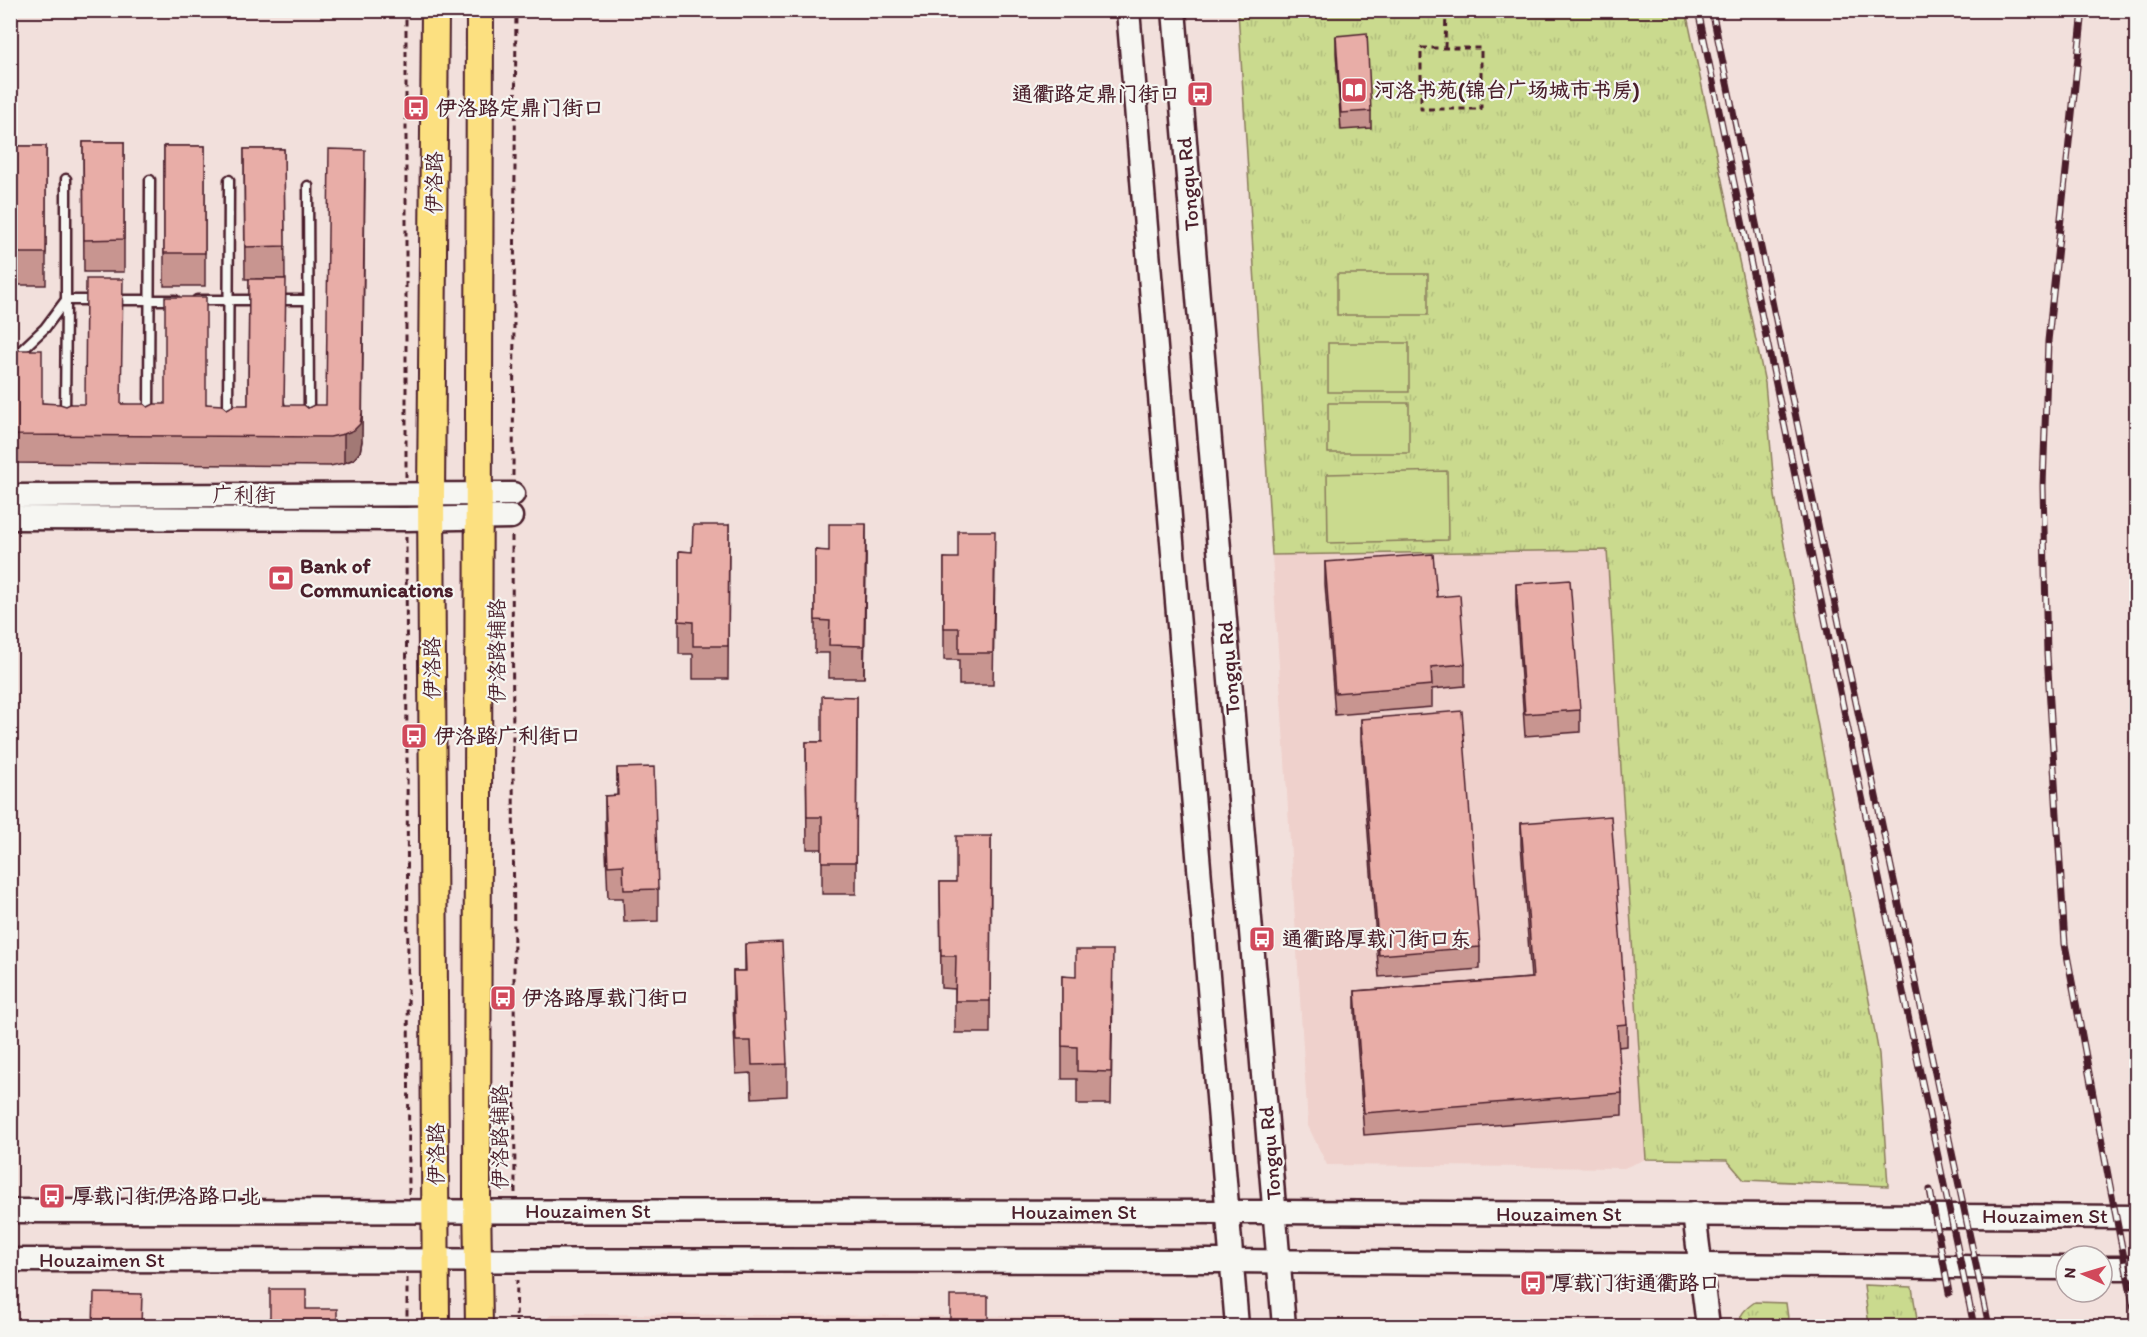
<svg xmlns="http://www.w3.org/2000/svg" width="2147" height="1337" font-family="Itim,'LXGW WenKai TC',sans-serif">
  <style>
    .built { fill: #efd1cc }
    .grass { fill: url(#grass-tufts); stroke: #8a7c5c; stroke-width: 1.5 }
    .garden { fill: #cada8e; stroke: #8a7c5c; stroke-width: 1.5 }
    .lines { fill: none; stroke-linecap: round; stroke-linejoin: round }
    .lane-casing { stroke: #4a1f2b; stroke-width: 13 }
    .secondary-casing { stroke: #4a1f2b; stroke-width: 27 }
    .primary-casing { stroke: #4a1f2b; stroke-width: 30 }
    .path { stroke: #4a1f2b; stroke-width: 3; stroke-dasharray: 6 4.5; stroke-linecap: butt }
    .lane { stroke: #f6f6f2; stroke-width: 8 }
    .secondary { stroke: #f6f6f2; stroke-width: 22 }
    .primary { stroke: #fce080; stroke-width: 26 }
    .rail-casing { stroke: #4a1f2b; stroke-width: 7 }
    .rail { stroke: #f6f6f2; stroke-width: 4.5; stroke-dasharray: 14; stroke-linecap: butt }
    .wall { fill: #c89590; stroke: #4a1f2b; stroke-width: 1.5 }
    .shaded-wall { fill: #a27975; stroke: #4a1f2b; stroke-width: 1.5 }
    .building { fill: #e8ada7; stroke: #4a1f2b; stroke-width: 1.5 }
    .labels { text-anchor: middle; stroke-width: 4.5; stroke-linejoin: round; paint-order: stroke }
    .poi-label { font-size: 21px; font-weight: bold; fill: #4a1f2b; stroke: #f6f6f2; text-anchor: start }
    .street-label { font-size: 21px; fill: #4a1f2b; stroke: #f6f6f2 }
  </style>
  <defs>
    <pattern id="grass-tufts" width="24" height="20" patternUnits="userSpaceOnUse" patternTransform="scale(1.5)"><rect width="24" height="20" fill="#cada8e"/><path d="M3 7l-1-3M5 7V3M7 7l1-3M15 17l-1-3M17 17v-4M19 17l1-3" fill="none" stroke="#afbb7b"/></pattern>
  </defs>
  <rect width="100%" height="100%" fill="#f2e0dc"/>
  <filter id="ink" filterUnits="userSpaceOnUse"><feTurbulence type="fractalNoise" baseFrequency=".0167" numOctaves="2"/><feDisplacementMap in="SourceGraphic" scale="12" xChannelSelector="R" yChannelSelector="G"/><feConvolveMatrix kernelMatrix="1 2 1 2 8 2 1 2 1" color-interpolation-filters="sRGB"/></filter>
  <g filter="url(#ink)">
    <g class="built">
      <polygon points="1607,550 1646,1159 1624,1168 1327,1165 1308,1126 1272,555"/>
      <polygon points="552,1314 1149,1317 1166,1326 538,1326"/>
      <polygon points="1333,1322 1667,1323 1667,1326 1333,1326"/>
    </g>
    <g class="grass">
      <polygon points="1238,11 1686,11 1765,383 1775,496 1879,1054 1888,1186 1744,1180 1727,1160 1646,1159 1607,550 1272,555"/>
      <polygon points="1864,1285 1912,1287 1918,1326 1869,1326"/>
      <path d="M1755,1302l31,1 3,23h-49c-2,-11 6,-18 15,-24z"/>
    </g>
    <g class="garden">
      <rect x="1337" y="274" width="91" height="41"/>
      <rect x="1328" y="343" width="81" height="49"/>
      <rect x="1328" y="403" width="81" height="50"/>
      <polygon points="1447,471 1448,540 1328,543 1327,474"/>
    </g>
    <g class="lines">
      <defs>
        <g id="lane">
          <polyline points="308,186 309,418"/>
          <polyline points="113,300 175,300"/>
          <polyline points="197,300 259,300"/>
          <polyline points="275,300 308,300"/>
          <polyline points="10,361 45,328 66,300 66,179"/>
          <polyline points="65,416 66,300 97,300"/>
          <polyline points="149,416 150,180"/>
          <polyline points="228,418 229,180"/>
        </g>
        <g id="secondary">
          <polyline points="1128,10 1237,1326"/>
          <polyline points="1174,10 1284,1326"/>
          <polyline points="10,496 513,494"/>
          <polyline points="10,518 406,519 511,517"/>
          <polyline points="10,1211 1275,1212 2136,1217"/>
          <polyline points="1694,1214 1708,1326"/>
          <polyline points="10,1260 1232,1261 2066,1268"/>
          <polyline points="2102,1268 2136,1268"/>
        </g>
        <g id="primary">
          <polyline points="435,10 431,495 436,1326"/>
          <polyline points="479,1326 477,1198 480,10"/>
        </g>
      </defs>
      <use href="#lane" class="lane-casing"/>
      <use href="#secondary" class="secondary-casing"/>
      <use href="#primary" class="primary-casing"/>
      <g class="path">
        <rect x="1421" y="48" width="60" height="61"/>
        <polyline points="1445,48 1446,10"/>
        <polyline points="513,476 516,10"/>
        <polyline points="406,477 406,10"/>
        <polyline points="512,536 515,1193"/>
        <polyline points="406,537 409,1194"/>
        <polyline points="407,1278 407,1326"/>
        <polyline points="516,1326 517,1280"/>
      </g>
      <use href="#lane" class="lane"/>
      <use href="#secondary" class="secondary"/>
      <use href="#primary" class="primary"/>
      <defs>
        <g id="rail">
          <polyline points="1698,10 1886,912 1974,1326"/>
          <polyline points="1712,10 1820,534 1989,1326"/>
          <polyline points="2083,10 2048,341 2043,486 2047,654 2065,944 2110,1186 2136,1319"/>
          <polyline points="1930,1190 1949,1293"/>
        </g>
      </defs>
      <use href="#rail" class="rail-casing"/>
      <use href="#rail" class="rail"/>
    </g>
    <g class="wall">
      <polygon points="1336,36 1371,111 1371,128 1341,130 1336,53"/>
      <polygon points="83,142 124,142 124,272 84,272"/>
      <rect x="10" y="146" width="36" height="139"/>
      <rect x="164" y="146" width="41" height="140"/>
      <polygon points="244,149 284,149 285,279 256,279 285,405 362,441 360,452 354,459 344,463 330,466 10,463 10,403 42,403 66,406 122,404 148,407 206,404 227,409 248,405 249,279 245,279"/>
      <polygon points="729,525 728,679 693,679 693,654 679,654 679,551 692,552"/>
      <polygon points="815,550 866,556 864,678 829,678 829,653 815,653"/>
      <polygon points="944,558 995,564 993,685 959,685 959,660 944,660"/>
      <polygon points="1325,562 1437,597 1465,664 1465,686 1432,689 1432,707 1335,715 1325,584"/>
      <polygon points="1516,584 1580,710 1580,732 1525,736 1516,606"/>
      <polygon points="857,697 856,894 822,894 822,849 807,849 806,742 822,742"/>
      <polygon points="1361,719 1480,947 1480,969 1379,977 1361,741"/>
      <polygon points="617,768 658,889 658,921 624,922 623,898 608,898 605,828 605,796 617,796"/>
      <polygon points="1521,823 1627,1024 1627,1046 1618,1047 1622,1093 1622,1115 1364,1135 1355,1014 1355,991 1531,978 1521,845"/>
      <polygon points="991,836 990,1033 955,1033 955,989 941,988 940,882 956,882"/>
      <polygon points="745,944 787,1064 787,1096 752,1098 751,1073 736,1074 733,1004 733,971 745,971"/>
      <polygon points="1062,976 1113,983 1111,1104 1077,1104 1077,1079 1062,1079"/>
    </g>
    <g class="shaded-wall">
      <polygon points="365,178 362,441 360,452 354,459 344,463 344,434"/>
      <polygon points="866,524 866,556 864,678 864,646"/>
    </g>
    <g class="building">
      <polygon points="1367,33 1371,111 1341,113 1336,36"/>
      <polygon points="83,142 124,142 124,239 84,240"/>
      <rect x="10" y="146" width="36" height="107"/>
      <rect x="164" y="146" width="41" height="107"/>
      <polygon points="244,149 284,149 285,246 245,247"/>
      <polygon points="329,149 365,150 362,413 360,424 354,430 344,434 330,437 10,435 10,403 12,403 12,350 42,350 42,403 60,404 66,406 70,404 85,404 86,279 123,279 121,404 144,404 148,407 154,404 165,404 165,297 206,297 206,404 222,405 227,409 234,405 248,405 249,279 286,279 284,405 304,405 308,408 314,405 326,405"/>
      <polygon points="829,524 866,524 864,646 829,645 830,621 815,620 815,550 829,551"/>
      <polygon points="693,525 729,525 728,646 693,646 693,622 679,621 679,551 692,552"/>
      <polygon points="958,531 995,531 993,653 959,653 959,628 944,628 944,558 958,558"/>
      <polygon points="1433,554 1437,597 1460,595 1465,664 1431,667 1432,685 1335,693 1325,562"/>
      <polygon points="1570,580 1580,710 1525,714 1516,584"/>
      <polygon points="822,696 857,697 856,862 822,862 822,817 807,817 806,742 822,742"/>
      <polygon points="1462,711 1480,947 1379,955 1361,719"/>
      <polygon points="654,767 658,889 624,890 623,865 608,866 605,796 618,795 617,768"/>
      <polygon points="1611,816 1627,1024 1617,1025 1622,1093 1364,1113 1355,991 1533,978 1521,823"/>
      <polygon points="956,836 991,836 990,1001 955,1001 956,956 941,956 940,882 956,882"/>
      <polygon points="782,942 787,1064 752,1065 751,1041 736,1041 733,971 746,971 745,944"/>
      <polygon points="1076,950 1113,950 1111,1072 1077,1071 1077,1047 1062,1046 1062,976 1076,977"/>
      <polygon points="270,1289 306,1289 306,1309 337,1309 337,1326 270,1326"/>
      <polygon points="94,1293 142,1294 141,1326 93,1326"/>
      <rect x="950" y="1296" width="38" height="30"/>
    </g>
  </g>
  <defs>
    <symbol id="library-square" viewBox="-11 -11 22 22"><rect x="-9" y="-9" width="18" height="18" rx="4" fill="#d1495b" stroke="#f6f6f2"/><path d="M-6-4Q-3-5.5-.7-3.5V5Q-3 3-6 4ZM6-4Q3-5.5 .7-3.5V5Q3 3 6 4Z" fill="#fff"/></symbol>
    <symbol id="bus-square" viewBox="-11 -11 22 22"><rect x="-9" y="-9" width="18" height="18" rx="4" fill="#d1495b" stroke="#f6f6f2"/><path d="M-5-6H5V4H4V6H2V4H-2V6H-4V4H-5ZM-3.5-4V0h7V-4ZM-3.5 1.2v1.5H-2V1.2ZM2 1.2v1.5H3.5V1.2Z" fill="#fff"/></symbol>
    <symbol id="bank-square" viewBox="-11 -11 22 22"><rect x="-9" y="-9" width="18" height="18" rx="4" fill="#d1495b" stroke="#f6f6f2"/><path d="M-6-4H6V4H-6ZM0-2.3a2.3 2.3 0 1 0 0 4.6a2.3 2.3 0 1 0 0-4.6Z" fill="#fff"/></symbol>
  </defs>
  <g fill-rule="evenodd">
    <use href="#library-square" x="1339" y="75" width="30" height="30"/>
    <use href="#bus-square" x="1185" y="79" width="30" height="30"/>
    <use href="#bus-square" x="401" y="93" width="30" height="30"/>
    <use href="#bank-square" x="266" y="563" width="30" height="30"/>
    <use href="#bus-square" x="399" y="721" width="30" height="30"/>
    <use href="#bus-square" x="1247" y="924" width="30" height="30"/>
    <use href="#bus-square" x="488" y="983" width="30" height="30"/>
    <use href="#bus-square" x="37" y="1181" width="30" height="30"/>
    <use href="#bus-square" x="1518" y="1268" width="30" height="30"/>
  </g>
  <g class="labels">
    <g class="poi-label">
      <text x="1374" y="97">河洛书苑(锦台广场城市书房)</text>
      <text x="1180" y="101" text-anchor="end">通衢路定鼎门街口</text>
      <text x="436" y="115">伊洛路定鼎门街口</text>
      <text x="300" y="573">Bank of<tspan x="300" dy="24">Communications</tspan></text>
      <text x="434" y="743">伊洛路广利街口</text>
      <text x="1282" y="946">通衢路厚载门街口东</text>
      <text x="522" y="1005">伊洛路厚载门街口</text>
      <text x="72" y="1203">厚载门街伊洛路口北</text>
      <text x="1552" y="1290">厚载门街通衢路口</text>
    </g>
    <g class="street-label">
      <text transform="translate(434 183) rotate(-89)" y="7">伊洛路</text>
      <text transform="translate(1188 184) rotate(-95)" y="7">Tongqu Rd</text>
      <text x="244" y="502">广利街</text>
      <text transform="translate(497 651) rotate(-90)" y="7">伊洛路辅路</text>
      <text transform="translate(432 668) rotate(-90)" y="7">伊洛路</text>
      <text transform="translate(1229 668) rotate(-95)" y="7">Tongqu Rd</text>
      <text transform="translate(500 1137) rotate(-90)" y="7">伊洛路辅路</text>
      <text transform="translate(1270 1153) rotate(-95)" y="7">Tongqu Rd</text>
      <text transform="translate(436 1154) rotate(-90)" y="7">伊洛路</text>
      <text x="588" y="1218">Houzaimen St</text>
      <text x="1074" y="1219">Houzaimen St</text>
      <text x="1559" y="1221">Houzaimen St</text>
      <text x="2045" y="1223">Houzaimen St</text>
      <text x="102" y="1267">Houzaimen St</text>
    </g>
  </g>
  <rect width="2147" height="1337" fill="none" stroke="#f6f6f2" stroke-width="36"/>
  <rect x="18" y="18" width="2111" height="1301" fill="none" stroke="#4a1f2b" stroke-width="2" filter="url(#ink)"/>
  <g transform="translate(2084 1274) rotate(274)"><circle r="28" fill="#f6f6f2" stroke="#b1a0a2" stroke-width="1.5"/>
  <path d="M0-4.5L10 22L0 15L-10 22Z" fill="#d1495b"/>
  <text y="-9" font-size="16" font-weight="bold" text-anchor="middle" fill="#4a1f2b">N</text>
  </g>
</svg>
